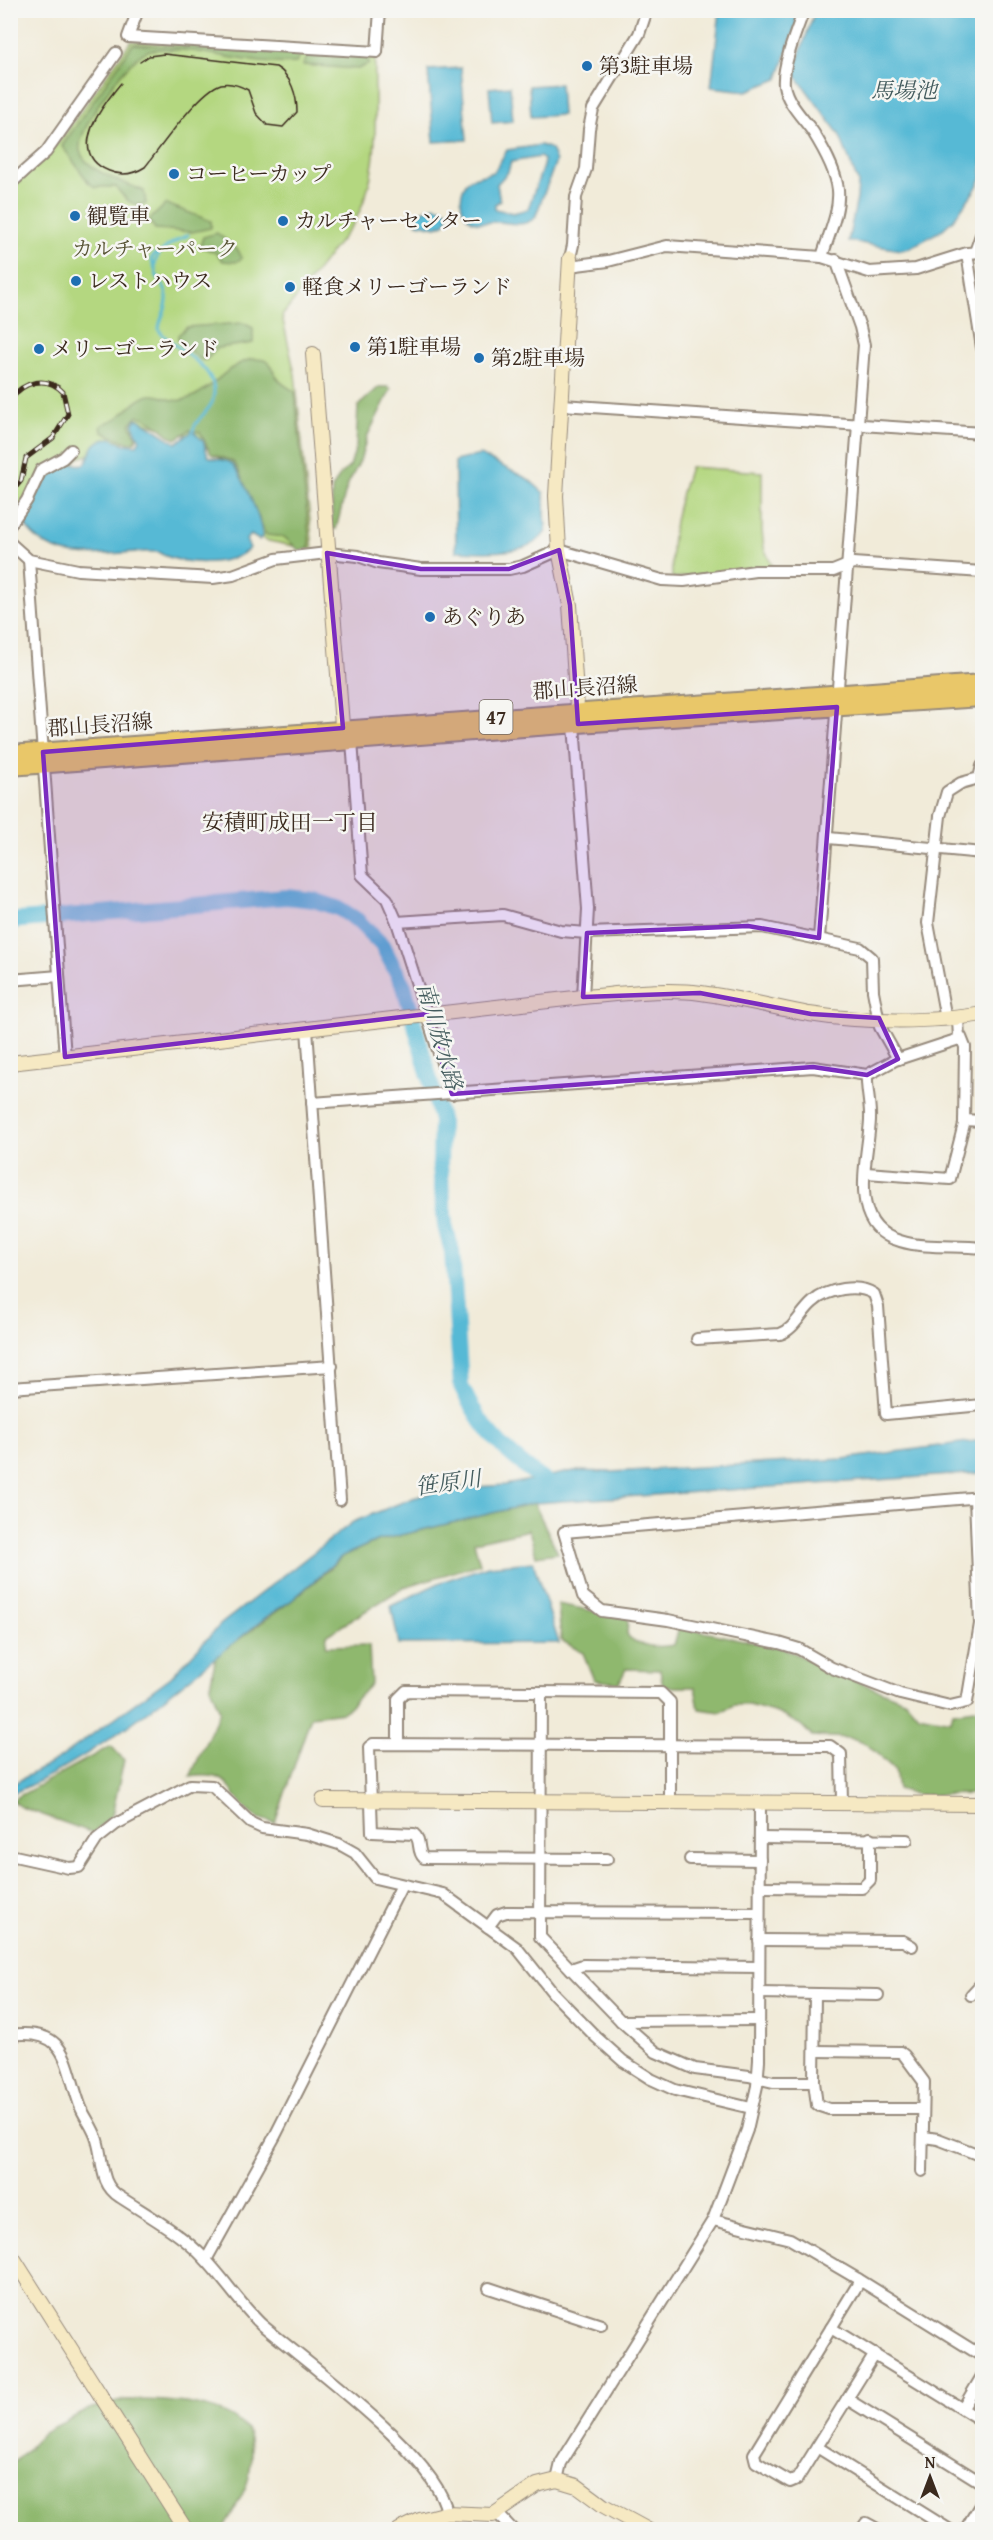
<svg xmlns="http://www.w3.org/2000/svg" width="993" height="2540" font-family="'Gentium Book Plus','Noto Serif JP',serif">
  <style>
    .green { fill: #b4d780; stroke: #78804f; stroke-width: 1.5 }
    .forest { fill: #8fb86e; stroke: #657146; stroke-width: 1.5 }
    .water { fill: #56b9d5; stroke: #48727a; stroke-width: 1.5; fill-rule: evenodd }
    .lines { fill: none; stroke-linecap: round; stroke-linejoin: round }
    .stream { stroke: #56b9d5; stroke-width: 3 }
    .river { stroke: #56b9d5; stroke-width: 16 }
    .street-casing { stroke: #968a7c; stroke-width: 14 }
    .secondary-casing { stroke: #968a7c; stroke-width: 16 }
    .primary-casing { stroke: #968a7c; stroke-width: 20 }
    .street { stroke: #fff; stroke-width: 10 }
    .secondary { stroke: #f6e9c3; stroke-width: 14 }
    .primary { stroke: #e9c769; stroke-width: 16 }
    .tram { stroke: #3b2a1e; stroke-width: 1.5 }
    .rail-casing { stroke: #3b2a1e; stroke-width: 5 }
    .rail { stroke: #f6f6f2; stroke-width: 3; stroke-dasharray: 9; stroke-linecap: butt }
    .marked { fill: #7b2cbf; fill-opacity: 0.2; stroke: #7b2cbf; stroke-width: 4.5; stroke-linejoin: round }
    .poi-dot { fill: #1f6fb2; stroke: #f6f6f2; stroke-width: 2 }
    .labels { text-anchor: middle; stroke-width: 5; stroke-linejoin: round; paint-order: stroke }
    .shield { fill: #f6f6f2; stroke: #73675e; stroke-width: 1.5 }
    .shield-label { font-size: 20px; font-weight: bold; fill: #3b2a1e }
    .poi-label { font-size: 21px; fill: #3b2a1e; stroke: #f6f6f2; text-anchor: start }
    .park-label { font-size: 21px; fill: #595536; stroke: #f6f6f2 }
    .street-label { font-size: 21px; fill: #3b2a1e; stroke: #f6f6f2 }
    .water-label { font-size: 22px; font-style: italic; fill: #445c5e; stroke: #f6f6f2 }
    .neighbourhood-label { font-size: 22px; fill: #3b2a1e; stroke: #f6f6f2 }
  </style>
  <rect width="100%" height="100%" fill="#f6f6f2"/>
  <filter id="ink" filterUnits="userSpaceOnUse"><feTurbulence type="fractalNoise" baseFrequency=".0167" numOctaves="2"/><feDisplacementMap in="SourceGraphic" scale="12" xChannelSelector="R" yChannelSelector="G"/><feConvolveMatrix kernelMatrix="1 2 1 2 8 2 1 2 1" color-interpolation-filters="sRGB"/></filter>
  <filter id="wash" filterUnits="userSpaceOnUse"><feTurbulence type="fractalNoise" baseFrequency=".008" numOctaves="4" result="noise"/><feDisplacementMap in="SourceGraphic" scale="24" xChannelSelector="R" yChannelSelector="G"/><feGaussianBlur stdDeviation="1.35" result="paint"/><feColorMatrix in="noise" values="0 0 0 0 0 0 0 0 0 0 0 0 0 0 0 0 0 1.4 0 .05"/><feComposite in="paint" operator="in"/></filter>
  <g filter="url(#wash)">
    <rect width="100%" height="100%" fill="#f1ebd9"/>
    <g class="green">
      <path d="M131,41l244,14c-2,59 9,113 -21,168l-72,93 13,58 18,176 -49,-10 -34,-73 -34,-29 -56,-17 -20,25 -42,12 -67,78 -1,-348 50,-47z"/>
      <path d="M690,467l72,5v59l2,17 10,22 -102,8c-2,-45 4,-69 18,-111z"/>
    </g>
    <g class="forest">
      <path d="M133,44l164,10 3,2 -4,7c-44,4 -101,-18 -145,-13 -21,3 -76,81 -71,101 6,21 47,32 64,40l2,13c-15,3 -21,-5 -30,-17h-21l-6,-4 -27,-37z"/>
      <polygon points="309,54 360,57 368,59 369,64 358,69 303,65"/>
      <polygon points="166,204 211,221 211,228 192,232 155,229 149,220"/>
      <polygon points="217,233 238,250 242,258 236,262 223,261 216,253 200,246 203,237"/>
      <polygon points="243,323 253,328 253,343 218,348 206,360 201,360 178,340 178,335 187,327"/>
      <path d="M251,359c26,0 15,6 28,21 4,5 11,8 16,12l15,154 -2,3 -8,2 -16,-14 -18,-2 -29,-68 -5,-6 -21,-7 -11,-22 -10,-2 -14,9c-14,-6 -20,-20 -38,-23l-8,8 7,13 -2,5 -6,1 -27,-11 -1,-6c5,-5 11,-4 16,-8 9,-6 23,-23 35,-23 16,0 19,11 40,2 24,-11 32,-30 59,-38z"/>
      <polygon points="379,387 388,387 391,389 367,437 360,461 347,486 336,529 332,529 332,489 340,475 350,466 356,447 358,406"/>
      <path d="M534,1503l24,50 -22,3 -7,-26 -55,12 6,22 -76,23 -77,48 -1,11 43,-1 2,39 -27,28 -33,4 -36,107c-7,-2 -17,-4 -22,-8 -28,-20 -15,-45 -63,-38l30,-66 -10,-25 6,-30 75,-55 40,-33 10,-11 36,-16z"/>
      <path d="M558,1604l70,14 -1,17c10,12 32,13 47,10l5,-18 105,21 42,21 80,32 12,14 33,6 2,-9 29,-4v86l-64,1 -20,-6 -3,-19 -29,-26 -17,-6 -37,-2 -11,-11 -24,-12 -28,-8h-15l-13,7 -22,-3 -4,-22h-32l-3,-17 -34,-1 -7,14 -25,-3 -11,-27 -22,-13z"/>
      <polygon points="111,1746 124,1760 112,1815 93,1833 21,1807 12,1800"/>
      <path d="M126,2400c32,0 108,0 123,35 3,9 2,32 0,41 -2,15 -19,40 -26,53h-212l-1,-62 34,-35 48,-24z"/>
    </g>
    <g class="water">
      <polygon points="720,11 801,11 778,79 747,91 711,87"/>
      <polygon points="815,11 927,11 982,25 982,177 975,190 954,219 942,230 910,248 901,250 848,241 857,199 858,182 839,134 793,72"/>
      <polygon points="461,68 467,140 434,142 428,70"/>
      <polygon points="560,84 562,115 531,117 529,86"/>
      <polygon points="510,86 513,121 492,123 489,88"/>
      <path d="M541,145l10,4 5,12 -21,57c-15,11 -25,3 -41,4 -7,0 -15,3 -23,-2 -14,-9 -12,-31 -1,-41l24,-7 13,-22zM540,157l4,3 -1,6 -15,43 -15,4 -18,-4v-5l5,-3 -3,-17 11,-12 3,-10z"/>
      <polygon points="435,206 447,210 448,217 444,224 436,227 417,223 417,213"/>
      <path d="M139,419l37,24 17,-12 10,10 5,15c7,4 17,3 23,7 11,10 32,60 31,74l-3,3 -8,-5 -5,5 4,8c-19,19 -70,18 -92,4 -47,-3 -102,19 -134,-28 0,-18 27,-53 43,-60 6,-2 11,2 18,0 9,-14 4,-23 26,-26l13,6 13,1 3,-5 -7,-15 2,-5z"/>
      <path d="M480,455l48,24 16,14 2,38c-14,26 -65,21 -90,20l-1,-90z"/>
      <path d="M982,1440v33l-448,30 -158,38 -35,16 -50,44 -22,14c-83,64 -161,138 -258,179v-9l46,-25 114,-83 50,-53 132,-102 60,-24 33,-9 59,-4 69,-14 37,1 232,-13z"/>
      <polygon points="533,1562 559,1643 399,1644 391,1606 441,1582 488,1566"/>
    </g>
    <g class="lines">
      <g class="stream">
        <path d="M188,235c-15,7 -41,19 -31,41 4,8 9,11 10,21 1,12 -8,21 -8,33 12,19 63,35 54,70 -4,13 -17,17 -20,31"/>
        <polyline points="155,268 151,259 155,254 160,253"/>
      </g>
      <path class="river" d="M10,921l276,-24 28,3 26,9 17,11 25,25 22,41 37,134 -1,45 5,61 7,25 9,135c23,50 51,72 95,103"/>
    </g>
  </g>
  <g filter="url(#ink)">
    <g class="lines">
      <defs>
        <g id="street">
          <polyline points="138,10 128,37 377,52 380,10"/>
          <path d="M804,10c-7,19 -22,56 -20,75 3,18 19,33 29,47 10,16 23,38 25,58 2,22 -10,46 -16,67"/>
          <polyline points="10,184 46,152 116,53"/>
          <polyline points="975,252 982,232"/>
          <polyline points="967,253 982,348"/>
          <polyline points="570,258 573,245 576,197 586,169 589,129 593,109 639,34 647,10"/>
          <polyline points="569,266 608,261 667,246 822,257 869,272 916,269 967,253 982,252"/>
          <polyline points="562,405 982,433"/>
          <polyline points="10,525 27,500 41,470 63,458 71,450"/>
          <polyline points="10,543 29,560 78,570 213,578 233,575 276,559 327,553 358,556 378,563 421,569 509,569 523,566 559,550 662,580 684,581 755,571 833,571 853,563 982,572"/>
          <polyline points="29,560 65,1057"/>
          <polyline points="574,725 588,909 583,997"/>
          <polyline points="352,741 362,875 387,899 397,922 452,1094"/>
          <polyline points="829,838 982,853"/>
          <polyline points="397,922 503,915 561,931 587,933 762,927 860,948 872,958 873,991 880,1027 898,1059"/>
          <polyline points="819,938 864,345 860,327 836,260"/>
          <polyline points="10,980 59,976"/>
          <polyline points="946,1019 928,923 940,816 947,792 961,783 979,778 982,766"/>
          <polyline points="307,1029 340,1500"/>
          <path d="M867,1075c-1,14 4,30 3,45 -2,41 -24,106 30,121 25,8 56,4 82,7"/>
          <polyline points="312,1103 813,1067 867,1075 895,1060 959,1039 958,1018"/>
          <polyline points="964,1120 982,1121"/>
          <polyline points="866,1173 950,1179 964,1124 965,1047 961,1037"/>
          <path d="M697,1339l83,-5c14,-4 21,-22 33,-32 14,-13 45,-19 61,-8l4,12 8,108 96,-9"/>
          <polyline points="10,1388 332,1366"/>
          <polyline points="975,1498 980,1624 967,1702 950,1706 900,1694 832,1668 799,1649 779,1643 668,1620 602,1611 583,1596 564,1532 982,1497"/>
          <polyline points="541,1694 540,1937 621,2021 656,2052 695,2069 749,2076 773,2082 814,2082"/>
          <polyline points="398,1744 398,1699 406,1691 661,1693 670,1702 670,1802"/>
          <polyline points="760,1838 907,1840"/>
          <polyline points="10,1855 69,1868 79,1867 97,1839 116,1824 190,1785 212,1786 251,1823 262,1828 307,1834 339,1844 355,1853 375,1878 443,1894 517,1948 553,1993 596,2037 623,2061 651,2079 675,2090 751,2108"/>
          <path d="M607,1859l-183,-1c-8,-7 -2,-18 -10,-24l-42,-2 -3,-85 4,-3 457,2 11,8 1,48"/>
          <polyline points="690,1859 760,1860"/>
          <polyline points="760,1887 862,1888 870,1880 870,1838"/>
          <polyline points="488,1927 497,1915 506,1912 759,1913"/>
          <polyline points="759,1940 903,1941 912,1946"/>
          <polyline points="571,1969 583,1965 759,1967"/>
          <polyline points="759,1993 878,1995"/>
          <polyline points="815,1994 814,2082 817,2105 829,2109 923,2109"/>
          <polyline points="971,1995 982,1983"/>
          <polyline points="621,2021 759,2020"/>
          <path d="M10,2035c60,-8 54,29 71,73 5,11 13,21 16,32 7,22 2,44 23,57 29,19 61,36 85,62 20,21 35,45 56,65 45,39 178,133 186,189"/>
          <polyline points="815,2051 900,2052 904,2055 924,2082 922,2171"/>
          <polyline points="924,2137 938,2139 982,2156"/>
          <polyline points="713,2220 790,2239 858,2279"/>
          <polyline points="206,2260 275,2136 402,1885"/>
          <polyline points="489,2288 601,2325"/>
          <polyline points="831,2328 982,2421"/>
          <polyline points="875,2354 797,2479 790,2482 756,2462 754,2454 858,2284 858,2279 982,2356"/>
          <polyline points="847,2399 982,2483"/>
          <polyline points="963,2408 982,2376"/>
          <polyline points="817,2447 950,2530"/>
          <polyline points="557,2480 561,2463 713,2220 747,2130 757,2086 759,2060 760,1802"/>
          <polyline points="497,2513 513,2530"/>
          <polyline points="861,2530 866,2523 879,2530"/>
          <polyline points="965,2530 982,2502"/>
        </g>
        <g id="secondary">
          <polyline points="570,258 556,496 559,550 570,605 578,722"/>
          <polyline points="313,354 343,738"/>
          <path d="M10,1063l573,-66c39,-3 80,-9 118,-4 37,5 72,14 108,21 50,8 124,9 173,0"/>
          <polyline points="323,1800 982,1804"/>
          <polyline points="10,2253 186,2530"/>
          <polyline points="399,2530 420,2520 447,2513 493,2515 537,2485 557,2480 577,2486 604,2506 648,2530"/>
        </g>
        <g id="primary">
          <polyline points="10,754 982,683"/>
          <polyline points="10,767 578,724 982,698"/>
        </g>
      </defs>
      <use href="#street" class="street-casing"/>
      <use href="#secondary" class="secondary-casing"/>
      <use href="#primary" class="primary-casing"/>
      <use href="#street" class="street"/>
      <use href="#secondary" class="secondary"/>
      <use href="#primary" class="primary"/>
      <path class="tram" d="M121,83c-19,23 -56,70 -12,88 12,5 25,3 36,-4 16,-20 54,-76 76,-83 10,-2 18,1 27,6l8,23 11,12 16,2 14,-15c0,-16 -6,-37 -21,-45l-112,-13 -15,2 -9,6"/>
      <defs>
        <path id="rail" d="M10,400c13,-19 37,-25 53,-8l5,22 -15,24 -27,20 -5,23 -11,13"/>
      </defs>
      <use href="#rail" class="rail-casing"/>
      <use href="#rail" class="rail"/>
    </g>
  </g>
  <path class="marked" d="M559,550l11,55 8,119 259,-17 -18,231 -71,-12 -161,7 -4,64 117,-4 111,21 68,4 19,41 -31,16 -54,-8 -361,27 -25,-80 -362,43 -22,-305 300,-24 -16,-175 94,16h88z"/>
  <g class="poi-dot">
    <circle cx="587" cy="66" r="6"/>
    <circle cx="174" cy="174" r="6"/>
    <circle cx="75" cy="216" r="6"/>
    <circle cx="283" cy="221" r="6"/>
    <circle cx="76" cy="281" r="6"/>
    <circle cx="290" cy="287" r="6"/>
    <circle cx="355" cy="347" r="6"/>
    <circle cx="39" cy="349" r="6"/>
    <circle cx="479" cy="358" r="6"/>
    <circle cx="430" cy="617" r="6"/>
  </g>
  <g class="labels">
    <rect class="shield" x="479.5" y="700" width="33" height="34" rx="4.5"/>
    <g class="shield-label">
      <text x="496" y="724">47</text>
    </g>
    <g class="poi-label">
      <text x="599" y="73">第3駐車場</text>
      <text x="186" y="181">コーヒーカップ</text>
      <text x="87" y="223">観覧車</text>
      <text x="295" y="228">カルチャーセンター</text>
      <text x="88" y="288">レストハウス</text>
      <text x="302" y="294">軽食メリーゴーランド</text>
      <text x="367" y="354">第1駐車場</text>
      <text x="51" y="356">メリーゴーランド</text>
      <text x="491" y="365">第2駐車場</text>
      <text x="442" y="624">あぐりあ</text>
    </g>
    <g class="park-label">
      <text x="155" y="256">カルチャーパーク</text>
    </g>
    <g class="street-label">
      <text transform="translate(585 688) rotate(-4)" y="7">郡山長沼線</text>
      <text transform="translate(100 725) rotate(-4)" y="7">郡山長沼線</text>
    </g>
    <g class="water-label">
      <text x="904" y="98">馬場池</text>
      <text transform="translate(440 1036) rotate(74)" y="8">南川放水路</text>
      <text transform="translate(448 1482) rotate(-8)" y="8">笹原川</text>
    </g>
    <g class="neighbourhood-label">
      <text x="290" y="830">安積町成田一丁目</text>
    </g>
  </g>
  <rect width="993" height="2540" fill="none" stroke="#f6f6f2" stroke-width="36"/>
  <g transform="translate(930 2477)" stroke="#f6f6f2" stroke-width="4.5" paint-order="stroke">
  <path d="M0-4.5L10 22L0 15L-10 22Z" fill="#3b2a1e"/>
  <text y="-9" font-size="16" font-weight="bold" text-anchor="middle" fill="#3b2a1e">N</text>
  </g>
</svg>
